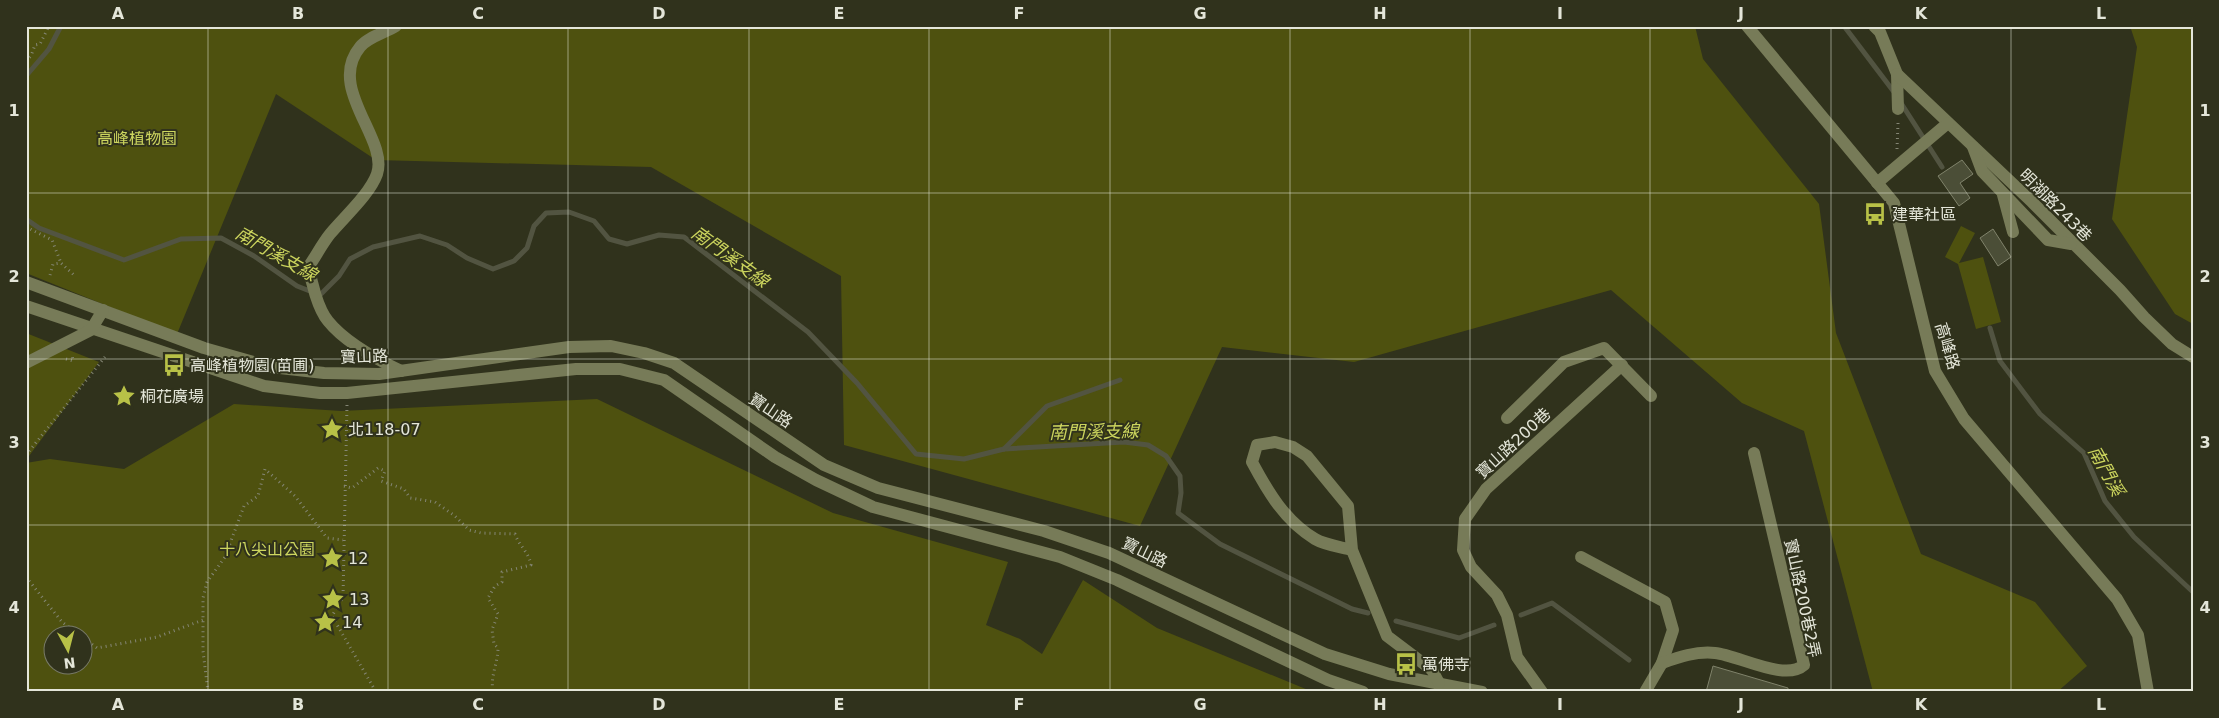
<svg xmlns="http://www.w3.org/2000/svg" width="2219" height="718" font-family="'DejaVu Sans','Noto Sans TC',sans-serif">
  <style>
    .green { fill: #4e510f; fill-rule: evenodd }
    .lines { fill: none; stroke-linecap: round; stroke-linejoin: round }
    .stream { stroke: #525441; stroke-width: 5 }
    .building { fill: #4b4e37; stroke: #80836b }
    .path { stroke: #848674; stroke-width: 3; stroke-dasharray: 1 4; stroke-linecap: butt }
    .minor { stroke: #777b58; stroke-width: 12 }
    .grid { fill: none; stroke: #e4e6d9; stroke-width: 1; stroke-opacity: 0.55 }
    .labels { text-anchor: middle; stroke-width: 4; stroke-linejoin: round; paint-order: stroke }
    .park-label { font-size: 16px; fill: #cdd65f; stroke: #30321c }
    .street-label { font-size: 16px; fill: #e4e6d9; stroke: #30321c }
    .poi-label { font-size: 16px; fill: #e4e6d9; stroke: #30321c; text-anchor: start }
    .water-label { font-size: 18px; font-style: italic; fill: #cbd45d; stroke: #30321c }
    .neatline { fill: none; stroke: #e4e6d9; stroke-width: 2 }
    .grid-label { font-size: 16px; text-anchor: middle; font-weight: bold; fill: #e4e6d9 }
  </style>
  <rect width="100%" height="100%" fill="#30321c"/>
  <g class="green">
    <polygon points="26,26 1695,26 1703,59 1819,204 1836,333 1921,554 2035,602 2087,666 2057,692 1873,692 1804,431 1742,403 1611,290 1354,362 1222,347 1140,526 844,445 841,276 651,167 376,160 276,94 177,334 26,273"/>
    <polygon points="2130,26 2193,26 2193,324 2175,314 2112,219 2137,47"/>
    <polygon points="1961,226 1975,233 1959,263 1983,257 2001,322 1976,329 1958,264 1945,257"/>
    <polygon points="26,333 99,362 26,460"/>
    <path d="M597,399l236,114 175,49 -22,63 34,14 22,15 41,-74 74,48 156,64h-1287v-229l24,-4 74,10 110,-65 107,7zM52,636h30v30h-30z"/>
  </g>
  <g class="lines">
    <g class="stream">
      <polyline points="1844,26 1894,92"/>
      <polyline points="26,76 49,49 61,26"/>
      <polyline points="1901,103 1942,167"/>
      <polyline points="26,219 39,228 124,260 181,239 221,238 254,256 297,286 320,295 339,276 350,259 373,247 420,236 447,245 467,258 493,269 514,261 527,248 534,226 546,213 569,212 594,221 609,239 627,244 659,235 684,237 808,332 857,383 916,454 964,459 1004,449 1124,442 1148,445 1166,456 1180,476 1181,493 1178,513 1220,544 1352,609 1368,613"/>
      <polyline points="1990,328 2000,361 2040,414 2084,453 2105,501 2134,537 2193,592"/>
      <polyline points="1004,449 1047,406 1120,380"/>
      <polyline points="1521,615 1552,603 1629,660"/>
      <polyline points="1396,621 1459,638 1494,625"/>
    </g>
  </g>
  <g class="building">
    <polygon points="1962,160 1973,174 1960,183 1970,198 1959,206 1938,176"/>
    <polygon points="1993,229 2011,257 1998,266 1980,238"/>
    <polygon points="1713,666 1788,688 1788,692 1706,692"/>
  </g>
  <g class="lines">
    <g class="path">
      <polyline points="26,61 31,56 35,45 40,44 49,26"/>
      <polyline points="1897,149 1898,123"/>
      <polyline points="26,227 52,240 61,263"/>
      <polyline points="50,275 53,264 61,263 75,276"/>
      <polyline points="66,359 73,361 72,355"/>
      <polyline points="347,405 343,597 332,616 376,692"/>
      <polyline points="26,455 105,357"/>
      <path d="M344,486l8,2 26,-20 7,3 -4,10 23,8 6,9 25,4 20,14 14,14 12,3 34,1c4,12 14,18 16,31l-29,7v10l-7,4 -7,12 10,16 -6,16 2,14 4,4c0,15 -8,28 -5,44"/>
      <polyline points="26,577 62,622 97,648 157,637 203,620"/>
      <polyline points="208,692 203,651 203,598 207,582 225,557 244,506 258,496 265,469 295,496 327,538 343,540"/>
    </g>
    <g class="minor">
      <path d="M396,26c-11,7 -28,11 -36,21 -34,41 29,92 17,127 -7,20 -33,43 -47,60 -8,10 -14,22 -21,32 2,16 9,43 19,55 16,20 50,39 73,50"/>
      <polyline points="1747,26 1894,203 1935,371 1964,419 2117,599 2138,635 2148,692"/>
      <polyline points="1874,26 1880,32 1897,74 1898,109"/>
      <polyline points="1897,74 2032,202 2120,290 2144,317 2172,344 2193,357"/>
      <polyline points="1973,147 1982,171 2048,240 2071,244"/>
      <polyline points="1877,183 1948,123"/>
      <polyline points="2003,195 2013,232"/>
      <polyline points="26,282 204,348 271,367 324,373 379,374 569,347 611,346 644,353 674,363 824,465 878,488 1044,531 1109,553 1325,654 1389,674 1482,692"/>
      <polyline points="26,306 264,386 320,393 347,393 576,369 620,369 664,380 775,457 816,480 873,507 1060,557 1117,580 1328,680 1363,692"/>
      <polyline points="26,363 91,330 103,310"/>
      <polyline points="1507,418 1564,362 1604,348 1651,396"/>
      <path d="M1352,550c-11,-3 -27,-5 -37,-11 -30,-18 -47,-47 -63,-77l5,-17 18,-3 18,5 14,9 41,50 4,44 35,86 45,34 7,13"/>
      <polyline points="1581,557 1665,602 1673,630 1662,663 1645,692"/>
      <path d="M1662,663c17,-6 34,-12 53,-10 23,2 70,29 89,12l-50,-212"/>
      <polyline points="1542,692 1517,657 1507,615 1497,595 1471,567 1463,550 1465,519 1486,489 1622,365"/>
    </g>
  </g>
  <path class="grid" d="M208,26v666M388,26v666M568,26v666M749,26v666M929,26v666M1110,26v666M1290,26v666M1470,26v666M1650,26v666M1831,26v666M2011,26v666M26,193h2167M26,359h2167M26,525h2167"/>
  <defs>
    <symbol id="bus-bare" viewBox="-9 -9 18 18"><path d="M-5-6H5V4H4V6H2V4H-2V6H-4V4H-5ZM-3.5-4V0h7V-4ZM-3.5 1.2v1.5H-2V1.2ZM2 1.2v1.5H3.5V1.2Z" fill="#b8c147" stroke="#30321c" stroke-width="2.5" paint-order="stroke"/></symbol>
    <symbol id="sight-bare" viewBox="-9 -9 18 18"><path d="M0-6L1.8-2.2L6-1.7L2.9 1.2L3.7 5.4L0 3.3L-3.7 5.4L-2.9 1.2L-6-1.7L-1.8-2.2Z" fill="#b8c147" stroke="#30321c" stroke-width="2.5" paint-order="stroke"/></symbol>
  </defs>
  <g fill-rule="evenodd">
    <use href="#bus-bare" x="1859" y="198" width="32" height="32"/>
    <use href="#bus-bare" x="158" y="349" width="32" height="32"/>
    <use href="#sight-bare" x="108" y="380" width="32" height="32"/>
    <use href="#sight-bare" x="316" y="413" width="32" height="32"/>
    <use href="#sight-bare" x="316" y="542" width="32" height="32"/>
    <use href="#sight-bare" x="317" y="583" width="32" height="32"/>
    <use href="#sight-bare" x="309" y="606" width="32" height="32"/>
    <use href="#bus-bare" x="1390" y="648" width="32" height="32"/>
  </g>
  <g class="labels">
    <g class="park-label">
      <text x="137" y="144">高峰植物園</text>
      <text x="267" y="555">十八尖山公園</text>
    </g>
    <g class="street-label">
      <text transform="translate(2056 205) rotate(45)" y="6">明湖路243巷</text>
      <text transform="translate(1948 346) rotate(73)" y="6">高峰路</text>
      <text transform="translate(364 356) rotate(-2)" y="6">寶山路</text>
      <text transform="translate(771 410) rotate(34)" y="6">寶山路</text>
      <text transform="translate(1513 443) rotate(-43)" y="6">寶山路200巷</text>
      <text transform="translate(1145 552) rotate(26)" y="6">寶山路</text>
      <text transform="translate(1803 598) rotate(78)" y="6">寶山路200巷2弄</text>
    </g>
    <g class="poi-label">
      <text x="1892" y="220">建華社區</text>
      <text x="190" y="371">高峰植物園(苗圃)</text>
      <text x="140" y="402">桐花廣場</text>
      <text x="348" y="435">北118-07</text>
      <text x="348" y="564">12</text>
      <text x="349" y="605">13</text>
      <text x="342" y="628">14</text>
      <text x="1422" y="670">萬佛寺</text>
    </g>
    <g class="water-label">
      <text transform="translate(276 254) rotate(30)" y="6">南門溪支線</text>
      <text transform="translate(730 257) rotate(36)" y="6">南門溪支線</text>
      <text transform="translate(1094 432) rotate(-1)" y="6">南門溪支線</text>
      <text transform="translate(2106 471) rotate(61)" y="6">南門溪</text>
    </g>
  </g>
  <rect width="2219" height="718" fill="none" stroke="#30321c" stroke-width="55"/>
  <g transform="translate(68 650) rotate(173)"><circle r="24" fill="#30321c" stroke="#787a68"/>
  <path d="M0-4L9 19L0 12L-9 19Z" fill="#b8c147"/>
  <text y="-8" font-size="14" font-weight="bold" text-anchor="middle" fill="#e4e6d9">N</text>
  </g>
  <rect x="28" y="28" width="2164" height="662" class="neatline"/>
  <g class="grid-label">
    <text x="118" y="19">A</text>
    <text x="298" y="19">B</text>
    <text x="478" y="19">C</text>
    <text x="659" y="19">D</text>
    <text x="839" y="19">E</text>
    <text x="1019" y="19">F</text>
    <text x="1200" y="19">G</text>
    <text x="1380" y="19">H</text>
    <text x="1560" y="19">I</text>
    <text x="1741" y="19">J</text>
    <text x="1921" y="19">K</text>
    <text x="2101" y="19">L</text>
    <text x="14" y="116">1</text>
    <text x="2205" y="116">1</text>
    <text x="14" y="282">2</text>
    <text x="2205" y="282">2</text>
    <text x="14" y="448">3</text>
    <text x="2205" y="448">3</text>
    <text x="14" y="613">4</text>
    <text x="2205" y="613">4</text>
    <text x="118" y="710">A</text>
    <text x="298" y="710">B</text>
    <text x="478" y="710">C</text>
    <text x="659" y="710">D</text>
    <text x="839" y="710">E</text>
    <text x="1019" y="710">F</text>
    <text x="1200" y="710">G</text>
    <text x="1380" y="710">H</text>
    <text x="1560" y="710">I</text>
    <text x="1741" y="710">J</text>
    <text x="1921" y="710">K</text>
    <text x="2101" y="710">L</text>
  </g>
</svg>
